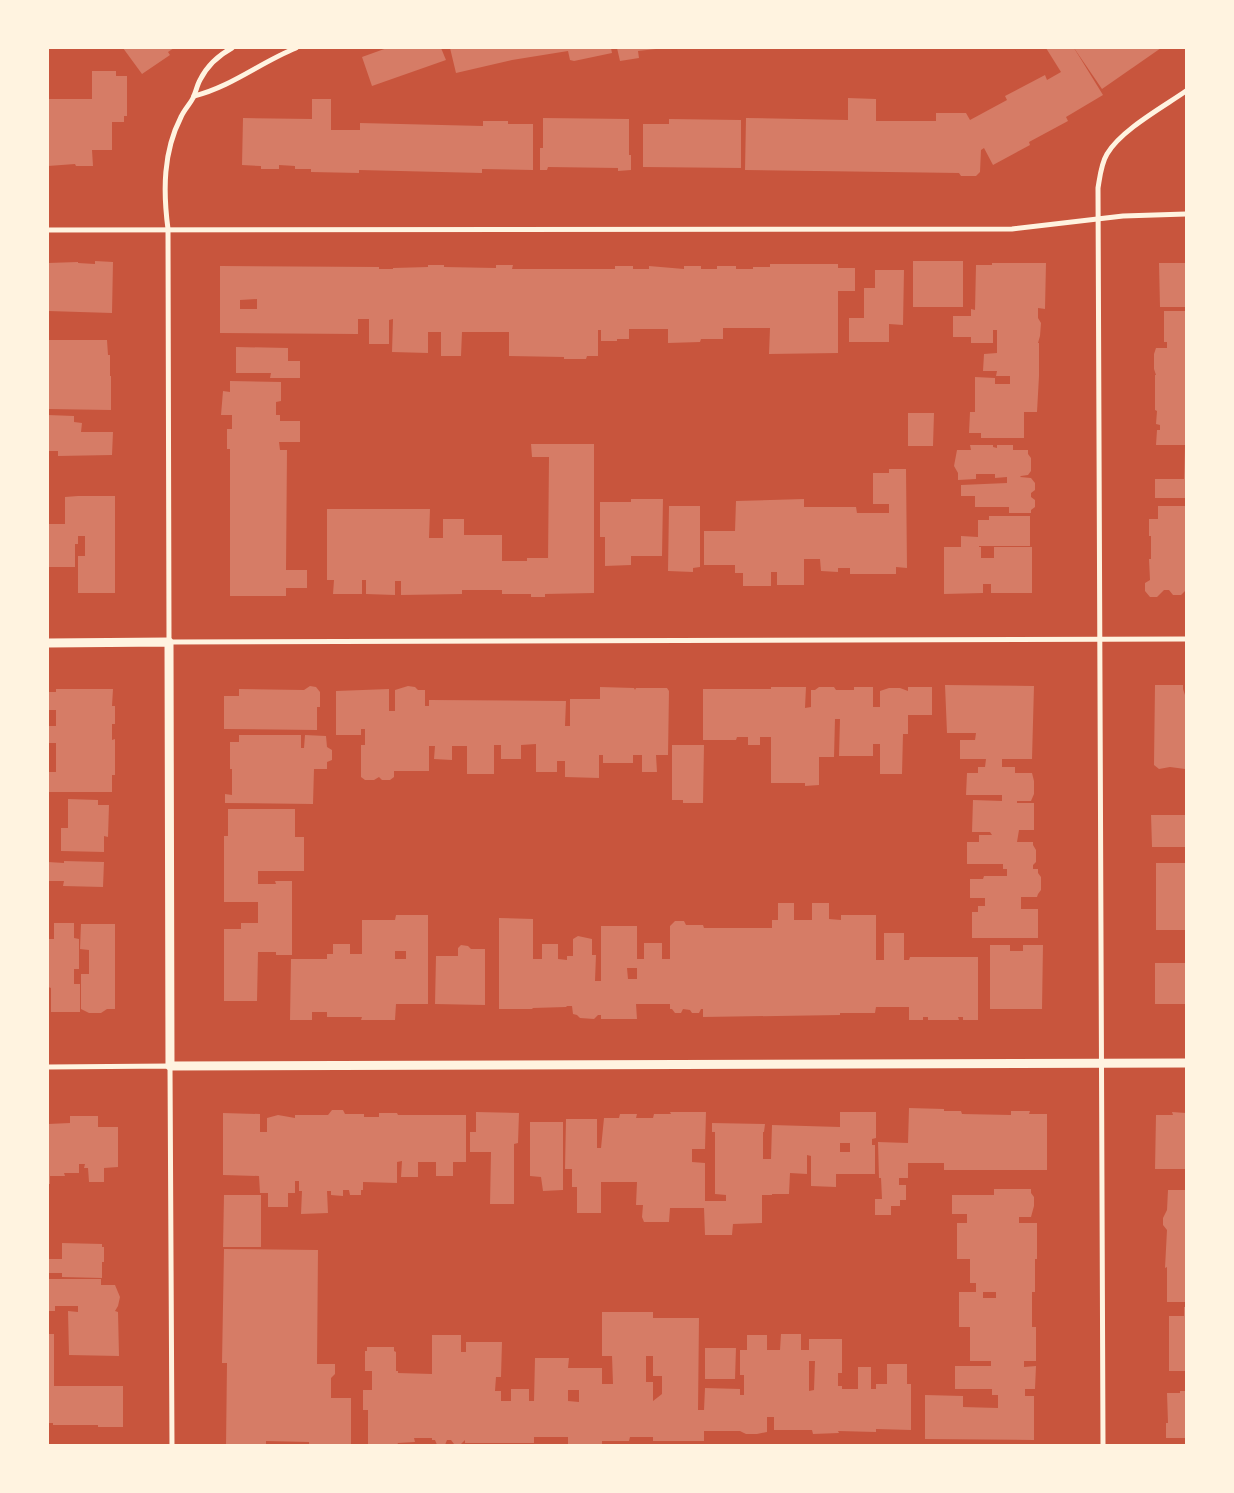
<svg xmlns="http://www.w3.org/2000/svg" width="1234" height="1493" font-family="'Golos Text',sans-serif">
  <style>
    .building { fill: #d67c66; fill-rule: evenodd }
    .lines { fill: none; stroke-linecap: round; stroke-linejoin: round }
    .minor { stroke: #fff3e0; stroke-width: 5 }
    .tertiary { stroke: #fff3e0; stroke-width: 9 }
  </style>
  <rect width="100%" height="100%" fill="#c8553d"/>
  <g class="building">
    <polygon points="123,48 174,48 168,52 170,55 142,74"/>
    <polygon points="387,48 441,48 446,60 372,86 362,57"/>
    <polygon points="450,48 611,48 612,53 574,61 570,60 568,51 512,60 456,73"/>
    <polygon points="617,48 656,48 656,49 638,51 639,58 620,61"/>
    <polygon points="1046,48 1074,48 1103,95 1066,117 1068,121 1029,142 1030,145 993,165 984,148 981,150 980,172 976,176 961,176 959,173 745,170 746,118 848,120 848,98 876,99 876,121 936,121 936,113 966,113 970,120 1007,100 1005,96 1045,75 1047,80 1061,72"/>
    <polygon points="1074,48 1161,48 1102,89"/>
    <polygon points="92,71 116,71 116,76 127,76 127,116 124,116 124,122 112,122 112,150 92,150 93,166 76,166 75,164 48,166 48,99 92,99"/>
    <polygon points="312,99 331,99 331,130 360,130 360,123 483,126 483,121 508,121 508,124 533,124 533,170 482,169 482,173 359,170 359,173 311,172 311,169 295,169 295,166 279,165 279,169 261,169 261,166 242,165 243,118 312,119"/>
    <polygon points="543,118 629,119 629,155 631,155 631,170 618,171 618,168 548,167 547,170 540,170 540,148 543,148"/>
    <polygon points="669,119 741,120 741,168 643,167 643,124 669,124"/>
    <polygon points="95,261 113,262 112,313 48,311 48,263 78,262 78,263 95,264"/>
    <rect x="913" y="261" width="50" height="46"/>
    <polygon points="992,263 1046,263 1045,309 1038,308 1038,318 1041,323 1040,336 1038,343 1039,343 1039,376 1037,412 1024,412 1024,438 981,438 981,433 969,433 970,412 975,412 975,377 995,378 995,384 1010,384 1010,376 996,376 997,371 983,371 984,354 997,353 997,330 993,330 993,343 971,343 971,337 953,337 953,316 971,316 971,309 975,310 976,265 992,265"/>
    <polygon points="1159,263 1186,263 1186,307 1160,307"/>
    <path d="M770,264h68v4h17v23h-17v62l-69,1 1,-26h-47v11h-22l-1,3 -32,1v-14h-39v10h-12v2h-16v-11h-3v26h-11l-1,3h-22v-2l-55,-1v-24h-47l-1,24h-20v-24h-13v21l-36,-1 1,-33 -4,1v24h-20v-25h-11v15l-138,-1v-67l159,1v2h14v-1l35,-1v-2h16v2l52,1v-3h17l-1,4h103v-3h18v3h16v-3l35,3v-3h17v3h16v-3h19v3h17v-2h17zM257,299v10h-17v-9z"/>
    <polygon points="875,270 904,270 903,325 889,324 889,342 849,342 849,318 864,318 864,288 875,288"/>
    <polygon points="1164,311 1186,311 1186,375 1185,375 1185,390 1186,390 1186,498 1155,498 1155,479 1184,479 1185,445 1156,445 1157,430 1160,430 1160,425 1156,424 1157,411 1155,410 1155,375 1156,375 1154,369 1154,354 1156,348 1167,348 1167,342 1164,342"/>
    <polygon points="48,340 107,340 108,355 110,355 110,376 111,376 111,410 48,409"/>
    <polygon points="236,347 288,348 288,361 300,361 300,378 270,378 271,373 236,373"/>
    <polygon points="230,381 281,382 281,401 276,402 276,415 280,415 280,421 300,421 300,442 279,442 280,450 287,450 286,570 307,570 307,588 286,588 286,596 230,596 230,449 227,449 227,429 232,429 232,415 221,415 223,391 230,392"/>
    <polygon points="908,413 934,413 933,446 908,446"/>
    <polygon points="48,415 74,416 74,422 82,423 81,432 113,432 112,455 58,456 58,451 48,451"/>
    <polygon points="531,444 594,444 594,593 545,594 545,597 531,597 531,594 502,594 502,590 462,590 462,594 401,595 401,581 395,581 395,595 366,594 366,580 362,580 362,594 333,594 334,580 327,580 327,509 430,509 429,538 443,538 443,519 464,519 464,535 502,535 502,561 527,561 527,558 548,558 548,562 549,457 532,457"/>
    <polygon points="970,445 993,445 993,447 997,448 997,445 1013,445 1013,450 1028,450 1028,454 1031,458 1031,471 1028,475 1021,476 1020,477 1031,478 1035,483 1035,490 1031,493 1031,497 1035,500 1035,507 1031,510 1031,513 1009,513 1009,507 975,507 975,496 961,496 961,485 1007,483 1007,477 995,478 995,474 976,474 976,479 958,480 958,473 954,466 957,450 971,450"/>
    <polygon points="889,469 906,469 907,568 896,567 896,574 850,574 850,568 838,568 838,572 821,571 820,559 804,559 804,585 777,585 777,572 771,572 771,586 743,586 743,573 735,573 735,565 704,565 704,531 735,531 736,501 804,499 804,507 856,507 857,513 889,513 889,504 873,504 873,473 889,473"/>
    <polygon points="78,496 115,496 115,593 78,593 78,556 85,556 85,536 78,536 78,544 75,544 75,567 48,567 48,524 65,524 65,497"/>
    <polygon points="631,499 663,499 662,556 631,556 631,565 605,566 605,537 600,537 600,502 631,502"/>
    <polygon points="669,506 700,506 700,567 693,568 693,572 668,571"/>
    <polygon points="1158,506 1186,506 1186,590 1181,595 1173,595 1169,590 1164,590 1157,597 1150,597 1145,591 1145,583 1150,580 1149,559 1151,559 1151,536 1149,536 1149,519 1158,519"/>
    <polygon points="989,516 1030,516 1030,546 979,546 979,547 981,547 981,558 994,558 994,547 1032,547 1032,593 991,593 991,584 983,584 983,593 944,594 944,547 961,547 961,536 978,537 978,520 989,520"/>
    <polygon points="945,685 1034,686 1032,759 1002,759 1002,767 1015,767 1015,773 1032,773 1034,781 1034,794 1031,801 1017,801 1017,803 1034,803 1034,830 1019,830 1017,842 1033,842 1033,845 1036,850 1036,862 1033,865 1033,869 1038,869 1038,873 1041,877 1041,890 1038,894 1037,897 1021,897 1021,909 1038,909 1038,938 972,938 972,912 978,912 978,906 985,906 985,898 970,898 970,879 983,879 984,876 1007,876 1007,869 1003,869 1003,864 967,864 967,842 979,842 979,835 992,835 990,832 972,832 973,800 1002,801 1002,795 966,795 967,773 978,773 978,767 985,767 986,759 960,759 960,740 975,740 976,733 947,733"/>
    <polygon points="1155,685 1183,685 1183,689 1186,698 1186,768 1185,769 1170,767 1159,769 1154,765"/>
    <polygon points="310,686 316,687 320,692 320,707 317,707 317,730 224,729 224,696 239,696 239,689 304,690"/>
    <polygon points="408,686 415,687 418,690 425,690 425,706 429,706 429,700 566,701 565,726 570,726 570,699 600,699 600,687 634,688 635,690 636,688 667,688 669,691 668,755 656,755 657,772 642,772 642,755 633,755 633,763 603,763 603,755 599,755 599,778 565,777 565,761 557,761 557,772 536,772 536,744 521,745 521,759 501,759 501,745 494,745 494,774 467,774 467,746 452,746 452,760 434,759 435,746 429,746 429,771 394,771 394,777 390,780 382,780 379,777 374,780 365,780 361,777 361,745 365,745 365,729 361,729 361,735 336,735 336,691 389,689 389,711 395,711 395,690"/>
    <polygon points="771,687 806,687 805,708 811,707 811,690 815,690 819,687 834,687 836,690 854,690 854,687 873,687 873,707 880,707 880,691 889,688 900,688 908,691 908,687 932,687 932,715 908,715 908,734 903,734 902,774 880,774 880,744 873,744 873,756 839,756 840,719 835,719 834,757 819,757 819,785 805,786 805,783 771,783 771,737 760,737 760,745 748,745 748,737 737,737 736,740 703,740 703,689 771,689"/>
    <polygon points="56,689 113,689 112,706 115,706 115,724 112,724 112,740 115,739 115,775 112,775 112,792 49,792 49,772 56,772 56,743 48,743 48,726 56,726 56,710 48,710 48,692 56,692"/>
    <polygon points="239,735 301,735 301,748 304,748 305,735 326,736 327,747 332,750 332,760 327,762 327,769 314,769 313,804 225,803 225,794 232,795 232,769 230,769 230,742 239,742"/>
    <polygon points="672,745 704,745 703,803 683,803 683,800 672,800"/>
    <polygon points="68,799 98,800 98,805 109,805 108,837 104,836 104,852 61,851 61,828 68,828"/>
    <polygon points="228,809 295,809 295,837 304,837 304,871 258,871 258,884 276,884 275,881 292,881 292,955 276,955 276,952 258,952 257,1001 224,1001 224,929 241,929 241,923 258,923 258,902 224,902 224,836 228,836"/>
    <polygon points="1151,815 1186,815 1186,847 1152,847"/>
    <polygon points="64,861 104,862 103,887 63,886 64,881 48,881 48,862 64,863"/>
    <rect x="1156" y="863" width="30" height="67"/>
    <path d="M778,903h16v17h18v-17h17v16l12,1v-5h35v45h8v-27h20v27h5l1,-3h68v63h-15v-3h-5l1,3h-31v-3h-5v3h-14v-13h-33l-1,6h-35v2l-137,2v-8h-2l-2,4h-7l-2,-3 -7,-1 -2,4h-6l-3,-4h-2v-5h-34l1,15h-36v-4h-3l-4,4 -14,-1 -3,-3 -4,-1 -1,-8h-5l-1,1 -33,1 -1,1h-33v-91l34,1v40h9v-15h16v15l9,1v-4h6v-17l5,-3 14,3v16h4l-1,26h6v-55h36v33h7v-16h18v16h8v-33l5,-5h9l2,4h17l1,3h68v-8h6zM627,968h10v11h-9z"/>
    <path d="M396,915h32v89h-32l-1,16h-34l1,-3h-35v-5h-15v8h-22l1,-61h36v-5h6v-10h17v10h12v-34h33zM395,951h11v8h-11z"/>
    <polygon points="54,923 74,923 74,938 79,939 79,969 74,969 74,984 80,984 80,1012 51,1012 51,988 48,987 48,939 54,939"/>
    <polygon points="81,924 115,924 115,1009 107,1009 101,1013 89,1013 81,1009 81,974 89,974 89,950 80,949"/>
    <polygon points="461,945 468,946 471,949 485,949 485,1005 435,1004 436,956 458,956 458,948"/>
    <polygon points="990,945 1010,945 1010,951 1023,951 1023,945 1043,945 1042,1009 990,1009"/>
    <rect x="1155" y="963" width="31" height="41"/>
    <polygon points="909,1108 944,1109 944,1111 961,1111 962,1114 1011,1115 1011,1111 1030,1111 1029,1114 1047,1114 1047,1170 944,1170 944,1163 908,1163 908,1178 899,1178 899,1185 906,1185 906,1200 900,1200 900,1206 891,1206 891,1215 875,1215 875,1199 882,1199 881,1178 879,1178 878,1142 908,1143"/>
    <polygon points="332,1110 343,1110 345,1114 364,1114 364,1117 379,1117 379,1113 397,1113 398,1115 466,1115 466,1162 453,1162 453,1176 436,1176 436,1162 418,1162 418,1177 401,1177 402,1161 397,1162 397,1183 363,1182 363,1190 361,1190 361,1195 350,1195 349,1190 343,1190 343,1196 331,1195 331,1191 327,1191 328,1213 301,1214 302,1191 299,1191 299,1181 295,1181 295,1193 288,1193 288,1207 268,1207 268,1193 260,1193 259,1176 223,1175 223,1113 260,1114 260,1132 267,1132 267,1118 278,1115 295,1118 295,1115 328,1115"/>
    <polygon points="476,1112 519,1113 518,1143 514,1144 514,1204 490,1204 491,1152 470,1152 470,1132 476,1132"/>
    <path d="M670,1112h36l-1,37h-13v13l13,1v38h21v-6l-11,-1v-62h-3v-9l53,1 -1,8h-1v27h8l1,-34 68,2v-15h36v26l-4,1v6h3v29h-39v13l-25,-1v-30l-4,-1v19l-17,-1 -1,21h-17v1h-10v28l-29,1 -1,11h-27l-1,-27h-34l-1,14h-25l-2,-5 1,-12h-7l1,-23h-36v31h-24v-26h-5v-18h-7l1,-50h31v29h4l3,-30h15l1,-4h17l-1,4h17l1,-4h17zM840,1143h10v9h-10z"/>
    <polygon points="1172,1112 1186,1113 1186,1169 1155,1169 1156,1115 1173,1115"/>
    <polygon points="70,1116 98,1116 98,1127 118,1127 118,1167 104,1168 104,1182 89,1182 88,1168 84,1168 85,1164 79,1164 79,1173 64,1173 65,1176 50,1176 50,1184 48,1184 48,1124 70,1123"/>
    <polygon points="530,1122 563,1122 563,1190 543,1191 541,1177 530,1176"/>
    <path d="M994,1189h37v4l3,4v9l-3,11h-12v6h18v36h-2v33h-3v35h4v34h-12v6l12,-1 -1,23h-10v7h9v44l-109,-1v-44l38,1v11l35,1v-13h-6v-6h-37v-23h36v-5h-21v-34h-11v-35h17v-9h-6v-24h-13v-36h10v-9h-15v-19h42zM983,1292h13v6h-13z"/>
    <polygon points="1168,1190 1186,1190 1186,1302 1167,1302 1167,1267 1165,1268 1167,1230 1163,1225 1163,1218 1167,1210"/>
    <polygon points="224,1195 261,1195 261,1247 223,1247"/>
    <polygon points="62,1243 102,1244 102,1247 104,1247 104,1262 102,1262 102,1278 62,1277 62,1273 48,1273 48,1259 62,1259"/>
    <polygon points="224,1249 318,1250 317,1364 335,1364 335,1374 331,1378 331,1398 351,1398 351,1446 309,1446 309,1442 266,1441 266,1446 226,1446 227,1363 222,1363"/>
    <polygon points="48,1279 101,1279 101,1285 115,1285 120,1297 118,1306 115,1311 118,1312 119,1356 69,1355 68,1311 78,1312 78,1306 55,1306 55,1311 48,1311"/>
    <polygon points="1184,1307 1186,1307 1186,1371 1169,1371 1169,1316 1184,1316"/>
    <path d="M602,1312h51v6h46l-1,92h6l1,-22 35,1v6h4v-20h-4v-25h7v-15h20v15h13l1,-16h20v16h8v-11h33v34h-4v13h4v3h16v-22h13v22h5v-5h11v-20h20v20h4v46l-35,-1v3l-38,-1 1,2 -26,1 -1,-4h-38v-13h-7v15l-10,2h-11l-6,-3h-36v10h-51v-4h-23l-1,4h-27v3h-34v-7h-34v6h-69v-3l-4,4h-7l-3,-4h-4l-2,5h-8l-2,-5h-3v-2h-18l1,4 -17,1 -1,2h-29v-35h-5v-20h9v-19h-7v-20h2v-4h27v4l2,1v19h2v2l34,1v-39h29v17h5v-10h36l-1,35h-5l-1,14h6v10h10v-12h18v12h5l1,-43h34l-1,10h34v16h11l-1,-28h-10zM646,1356h7v20h9v18l-9,7v-19h-7zM809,1361h6l-1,29 -5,1zM568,1390h11v12l-11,-1z"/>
    <polygon points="48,1334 54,1334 54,1386 123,1386 123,1427 98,1427 98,1425 53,1425 53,1423 48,1423"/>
    <polygon points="705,1348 736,1348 735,1379 705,1379"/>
    <polygon points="1180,1391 1186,1391 1186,1438 1166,1438 1166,1423 1168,1423 1167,1393 1180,1393"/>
  </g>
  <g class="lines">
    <g class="minor">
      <path d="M232,48c-13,7 -25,18 -32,32 -3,5 -4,12 -7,18 -3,6 -9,12 -12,19 -18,35 -18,74 -13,112l1,413 1017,-3"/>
      <path d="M194,96c37,-9 67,-34 102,-48"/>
      <polyline points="48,230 1012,229 1123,216 1186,214"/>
      <polyline points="48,1067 170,1066 172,1446"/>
      <path d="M1103,1446l-5,-1258c2,-12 3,-24 9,-34 14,-24 56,-47 79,-63"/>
    </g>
    <polyline class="tertiary" points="48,643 169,642 170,1066 1186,1063"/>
  </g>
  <rect width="1234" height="1493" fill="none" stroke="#fff3e0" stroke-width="98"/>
</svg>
